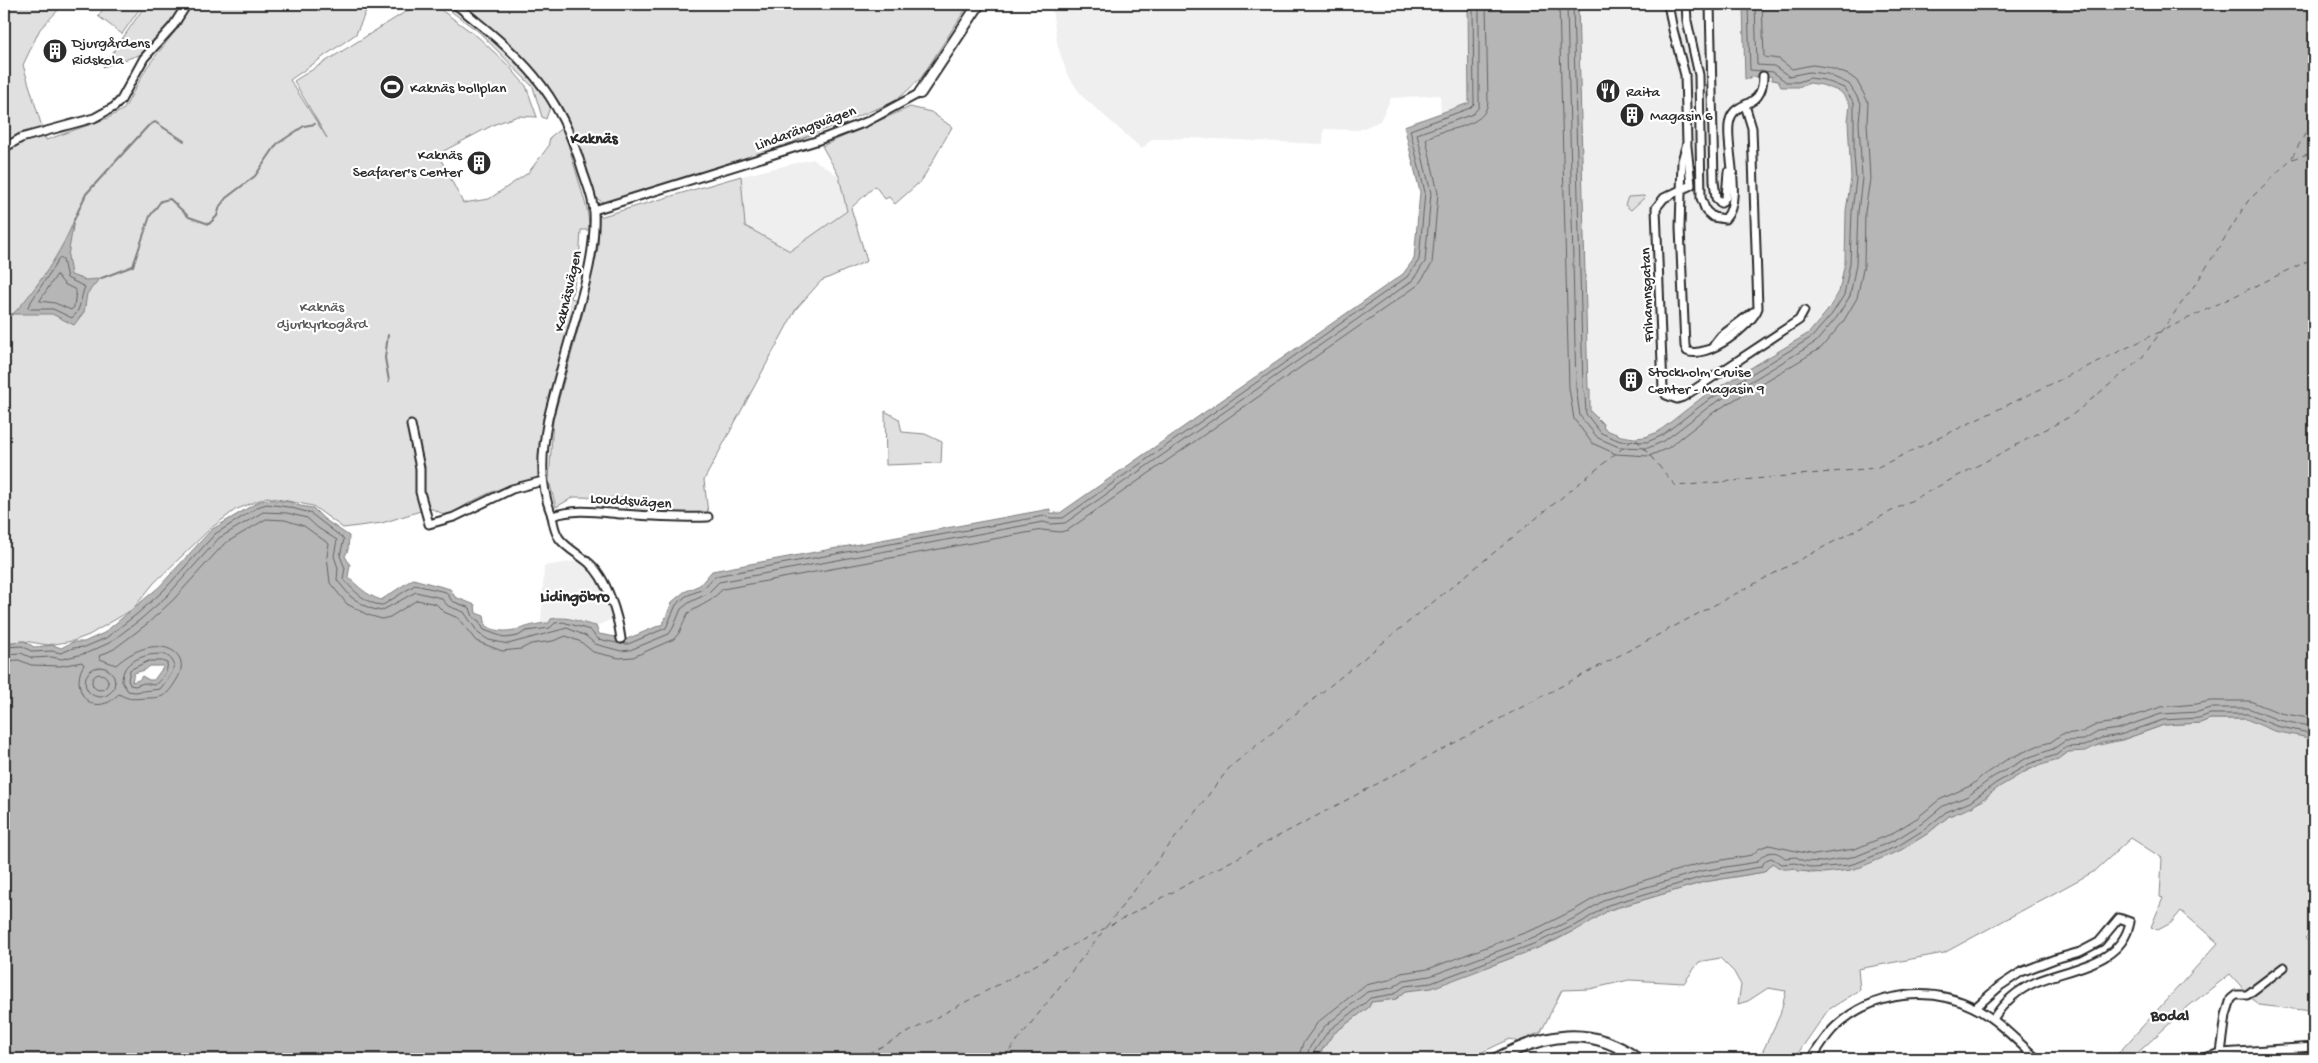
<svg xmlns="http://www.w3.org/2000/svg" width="2318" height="1063" font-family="'Gochi Hand',sans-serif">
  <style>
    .built { fill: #efefef }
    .green { fill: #e0e0e0; stroke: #868686 }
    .water { fill: #b6b6b6; stroke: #7e7e7e; fill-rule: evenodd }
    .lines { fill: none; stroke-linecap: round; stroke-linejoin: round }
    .shore { stroke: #636363; stroke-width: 1 }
    .stream { stroke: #7e7e7e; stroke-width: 2 }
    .ferry { stroke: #5c5c5c; stroke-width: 1; stroke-dasharray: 6 5; stroke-linecap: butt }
    .street-casing { stroke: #2b2b2b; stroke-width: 11 }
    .secondary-casing { stroke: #2b2b2b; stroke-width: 14 }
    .street { stroke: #fff; stroke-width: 7 }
    .secondary { stroke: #fff; stroke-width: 10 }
    .labels { text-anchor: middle; stroke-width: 4.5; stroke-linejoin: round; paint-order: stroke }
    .poi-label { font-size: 15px; fill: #2b2b2b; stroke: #fff; text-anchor: start }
    .street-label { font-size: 15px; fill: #2b2b2b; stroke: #fff }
    .park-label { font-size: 15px; fill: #585858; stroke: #fff }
    .neighbourhood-label { font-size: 16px; font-weight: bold; fill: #2b2b2b; stroke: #fff }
  </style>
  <rect width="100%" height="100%" fill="#fff"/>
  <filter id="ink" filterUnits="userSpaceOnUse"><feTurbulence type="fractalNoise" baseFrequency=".02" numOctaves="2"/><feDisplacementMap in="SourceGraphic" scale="10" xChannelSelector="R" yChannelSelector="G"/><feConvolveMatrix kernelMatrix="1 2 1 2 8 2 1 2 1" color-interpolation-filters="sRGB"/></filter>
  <g filter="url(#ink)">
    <g class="built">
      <polygon points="1051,4 1468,4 1469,103 1441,113 1440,95 1391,98 1380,121 1359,130 1324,129 1323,144 1190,138 1152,139 1142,149 1082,96 1067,74 1058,47"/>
      <polygon points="1578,4 1743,4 1745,79 1750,77 1772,76 1778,81 1799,87 1810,83 1822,85 1841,92 1850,104 1848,121 1851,178 1846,211 1845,262 1839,292 1809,333 1704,396 1658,432 1645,437 1621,436 1604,429 1603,424 1590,412 1590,390 1588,389"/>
      <polygon points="813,159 839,176 847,211 790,251 745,226 741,176"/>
      <polygon points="582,560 597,576 615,618 596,626 562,617 551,619 549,623 541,623 544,566"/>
    </g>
    <g class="green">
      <path d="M4,4h60l-24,25 -17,36 23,75 62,-22 16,-9 23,-42 33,-42 10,-21h179l-13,30 -66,46 37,58 -33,-57 124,-77h15l45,33 31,29 17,20 11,31 -19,-1 -23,8 -57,30 25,49 26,-4 39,-26 20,-26 2,-10 13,-10 24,82 3,21h-9l-2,34 -8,34 6,2 -34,119 -5,59c-33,6 -63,20 -90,38l-18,-8 -48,15 -39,5 -30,-22 -46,-9 -32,13 -25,19 -56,54 -21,26 -44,26 -16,6 -25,4 -24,-4 -20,2z"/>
      <polygon points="107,4 143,4 122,34 98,16"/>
      <polygon points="146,4 181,4 169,24 142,54 103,67"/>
      <polygon points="441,4 449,4 496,42 526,70 551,104 546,119 542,117 533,87 479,32"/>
      <path d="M461,4h508l-48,74 -25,23 -143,57 -147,46 -12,-7c-9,-29 -16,-60 -30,-86 -24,-44 -66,-76 -103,-107z"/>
      <polygon points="910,107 931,112 952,127 922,180 895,204 889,197 885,199 875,186 851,208 867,261 821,281 796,309 704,480 708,513 690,514 626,510 626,498 574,497 556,507 549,481 553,420 583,312 598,248 599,217 741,176 745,226 790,251 847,211 839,176 822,146"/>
      <polygon points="1628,197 1644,196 1645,197 1631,210 1625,205"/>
      <polygon points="885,411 899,419 902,432 925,434 942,442 941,463 886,465"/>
      <polygon points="2210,719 2246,719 2314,739 2314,930 2305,938 2310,944 2314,944 2314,1009 2312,1011 2258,1005 2230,974 2190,1005 2131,1059 2113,1059 2218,943 2181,911 2171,923 2158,930 2151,927 2163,898 2160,897 2162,858 2131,838 2095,871 1944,953 1858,969 1860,990 1828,1010 1794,1059 1759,1059 1780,1015 1786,991 1768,988 1748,1001 1738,1004 1741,985 1734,972 1720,958 1699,962 1684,983 1629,980 1590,989 1562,990 1541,1032 1518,1042 1510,1039 1468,1059 1433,1059 1431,1055 1410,1059 1316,1059 1333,1034 1369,1007 1371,1002 1396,999 1406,991 1418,989 1493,965 1557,940 1609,910 1704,882 1764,872 1772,863 1812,873 1850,870 1901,850 1927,834 1949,816 1984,800 1992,791 2016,776 2044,763 2058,760 2068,752 2122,740 2164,725 2200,723"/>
    </g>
    <g class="water">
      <path d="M1468,4h110l10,385h2v22l13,13 1,5 17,7 14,2 10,-1 13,-5 46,-36 105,-63 18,-22 12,-19 6,-30 1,-51 5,-33 -3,-57 2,-17 -9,-12 -19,-7 -12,-2 -11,4h-18l-3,-6 -6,-1 -1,-4 -21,1v2h-5l-2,-75h571v735l-40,-8 -28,-12h-36l-10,4 -36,2 -42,15 -20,3 -16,8 -18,1 -10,8 -27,8 -32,19 -27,20 -23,9 -22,18 -26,16 -40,17 -11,3 -26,3 -26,-2 -3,-3c-13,2 -13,2 -23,-5l-8,9 -60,10 -95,28 -25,16 -46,22 -106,40 -26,3 -10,8 -25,3 -2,5 -36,27 -17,25 -15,-2 -5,2h-1292v-416l20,-2 10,6 19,-2 8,3 12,-6h11l20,-9 55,-46 52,-57 47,-28 9,-3 23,3 10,4 13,2 11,11 25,17 -1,14 -3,6 5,9 -2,12c11,10 18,18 33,23l32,-21 37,10 5,8 20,8 1,8 8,3 2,10c22,13 40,-3 63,-3l2,-4c18,-4 28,4 45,7l3,8 28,5 36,-15 9,-22 12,-10 16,-7 12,-14 338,-62v4h10l343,-239 11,-15 6,-67 -16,-66 65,-23zM150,666h14l-10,14h-5l-7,-4 -3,4 -7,2 2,-9 11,-3z"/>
      <path d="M74,220l-6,36 3,19 14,5 14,-1 -12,15 -3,18 -10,13 -22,-11h-39c22,-23 50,-64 61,-94z"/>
    </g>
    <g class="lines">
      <g class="shore">
        <polyline points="1559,4 1569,388 1574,419 1592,443 1616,454 1649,456 1668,448 1714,412 1821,348 1843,322 1857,298 1864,265 1865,212 1870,179 1867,122 1868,102 1857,81 1849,75 1827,67 1812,65 1792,69 1779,59 1764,57 1762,4"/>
        <polyline points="1567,4 1576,388 1580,416 1598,438 1619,447 1648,448 1664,441 1710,406 1816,342 1837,317 1850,296 1856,264 1858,212 1862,178 1859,122 1861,103 1849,84 1827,74 1809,72 1789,76 1774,66 1757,65 1755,4"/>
        <polyline points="1573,4 1583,388 1585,394 1586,414 1601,433 1620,441 1647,442 1661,436 1707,401 1812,337 1832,314 1844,295 1850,263 1852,211 1856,179 1854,155 1854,103 1844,88 1824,80 1810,78 1798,82 1786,82 1773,72 1764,71"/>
        <polyline points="1748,4 1750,70 1763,71"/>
        <path d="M60,258l3,2 4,18 18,9c-5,11 -3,22 -13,31l-19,-9h-23l-2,-2z"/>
        <polygon points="57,275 64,284 76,290 74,307 71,310 55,303 40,301"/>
        <path d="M4,647l18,-1 11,6 19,-1 9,2 12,-5 12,-1 21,-9 31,-24 26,-23 52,-57 45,-28 7,-2 21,3 22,6 34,26 -4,17 5,12 -2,11c10,11 24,26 40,26l32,-20 31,7 6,9 18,7 3,9 6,4 5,9 22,8 12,-2 8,-5 24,-3 5,-5 8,-1 27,8 8,9 23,5h7l38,-16 10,-23 10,-9 17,-7 12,-13 329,-60 7,2h12l344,-241 12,-17 6,-68 -15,-62 60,-22 4,-4 -1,-100"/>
        <polyline points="4,654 21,653 32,658 51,657 62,659 87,653 109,643 141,619 167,596 219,538 263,512 287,513 307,518 318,528 337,540 334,556 338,568 337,580 351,597 369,608 381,611 416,592 441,598 448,606 464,612 479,634 489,640 508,644 567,628 586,636 595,644 621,651 630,650 669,634 673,628 681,609 690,602 707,594 719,582 1043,522 1051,524 1065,523 1412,281 1425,262 1431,193 1417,134 1473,114 1479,107 1479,4"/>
        <path d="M148,655c11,-1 21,-3 26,9l-2,9 -12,16 -25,3 -7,-1 -6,-9c0,-18 11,-22 26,-27z"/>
        <path d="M4,661l15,-1 12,5 29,1 22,-4 2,3c-12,16 -1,47 22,38 5,-1 9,-6 13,-9 10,6 15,5 26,4 18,0 21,-1 31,-17 16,-25 -7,-39 -30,-33 -12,3 -22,10 -30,17l-16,-6 -1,-3 15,-7 33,-25 26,-24 51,-56 42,-25 19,1 19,6 25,18 -2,12 3,27 17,21 21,11 14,4 8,-2 27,-17 19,4 8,8 14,6 18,23 26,10 19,-2 10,-5 22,-3 13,-5 15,6 12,10 26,6 14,-1 41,-18 5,-6 9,-20 23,-13 12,-11 319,-59 18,2 8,-2 350,-245 14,-21 6,-71 -12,-54c18,-13 59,-9 62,-37l-2,-98"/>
        <path d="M149,661h13l5,2c2,8 -6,18 -13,22l-10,-2 -9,3 -5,-1 -2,-5 2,-10z"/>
        <circle cx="100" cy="682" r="15"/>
        <circle cx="100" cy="682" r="8"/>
        <polyline points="1298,1059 1303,1043 1318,1022 1365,985 1389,980 1401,973 1428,969 1540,927 1576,909 1603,893 1698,864 1752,855 1760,848 1769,845 1814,855 1855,849 1891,834 1917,818 1939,800 1972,785 1982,776 2006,760 2037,746 2051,742 2062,734 2082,732 2096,725 2116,722 2161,707 2197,704 2210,701 2250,701 2280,713 2314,719"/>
        <path d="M1305,1059l5,-12 14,-20 43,-35 25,-4 12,-8 26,-4 104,-38 45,-22 27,-17 95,-28 56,-9c8,-11 18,-13 28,-4l11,-1 8,4 19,1 34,-6 38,-16 26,-16 22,-18 25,-10 25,-19 34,-19 26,-9 12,-8 19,-1 14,-8 20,-3 43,-15 37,-2 12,-4h38l30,12 36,7"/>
        <polyline points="1312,1059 1315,1050 1329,1030 1364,1004 1370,998 1394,994 1405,986 1431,983 1536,943 1582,922 1608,905 1702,877 1761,867 1766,860 1771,858 1782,864 1795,863 1813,868 1849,865 1859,862 1898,846 1925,829 1946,812 1970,802 1996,783 2029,764 2056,755 2067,747 2085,746 2101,738 2120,735 2163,720 2199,718 2210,714 2247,714 2276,726 2314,734"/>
      </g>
      <g class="stream">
        <polyline points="74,220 86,194 148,126 155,122 184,141"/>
        <polyline points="99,279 133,266 150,216 161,201 170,199 189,217 209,224 217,216 220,206 226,198 255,176 277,144 304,126 315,124"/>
        <polyline points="4,316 13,314"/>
        <polyline points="388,335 385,358 389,381"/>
      </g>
      <g class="ferry">
        <polyline points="2292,159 2314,152"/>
        <polyline points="1106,927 1230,767 1635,438 1676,486 1876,468 2314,258"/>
        <polyline points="858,1059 2071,416 2141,359 2199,279 2248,201 2291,159 2314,118"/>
        <polyline points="1003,1059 1104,930"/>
      </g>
      <defs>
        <g id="street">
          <path d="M455,4c65,52 104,84 128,168 4,12 10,26 11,40 2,42 -12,83 -23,122 -8,28 -16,56 -23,85 -6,31 -9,64 3,94 3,9 2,16 8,25 7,10 21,17 30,25 18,15 29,53 32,76"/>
          <path d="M1668,4l5,26 12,45 2,68 -5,18 -2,66 5,119 2,5c19,9 65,-25 71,-43l-6,-180 -7,-23"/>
          <path d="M1686,4l1,17 12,54 2,123 5,13 7,6 12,2c18,-18 1,-69 4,-94 3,-29 34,-11 34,-49"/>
          <polyline points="1710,4 1714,181 1716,198 1721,203 1726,197 1728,172"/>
          <polyline points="1687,146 1691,185 1664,198 1656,208 1663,389 1666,395 1677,399 1683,397 1799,320 1804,311"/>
          <polyline points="4,148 21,138 94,118 114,107 121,100 144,58 173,26 187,4"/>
          <polyline points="594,210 816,141 866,122 920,93"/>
          <polyline points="1714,345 1721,336 1753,312"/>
          <polyline points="411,425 420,468 420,492 429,524 454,517 512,489 543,481"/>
          <path d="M552,516c24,-8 45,-4 70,-2 28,2 57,4 86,3"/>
          <path d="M1975,1008l25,-22 21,-14 34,-13 25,-7 19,-10 20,-24 11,4c-8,43 -61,46 -94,60 -19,8 -32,20 -43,37"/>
          <polyline points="2221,1053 2226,1015 2231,999 2236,995 2247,995 2284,967"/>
          <path d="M1811,1059c8,-11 15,-24 25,-33 37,-34 95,-41 139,-18 24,13 43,34 62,51"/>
          <polyline points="2200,1059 2221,1053 2314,1047"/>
        </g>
        <g id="secondary">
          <polyline points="920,93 979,4"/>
          <path d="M1496,1059c47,-25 95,-35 141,0"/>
        </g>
      </defs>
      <use href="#street" class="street-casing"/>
      <use href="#secondary" class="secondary-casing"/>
      <use href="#street" class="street"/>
      <use href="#secondary" class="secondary"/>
    </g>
  </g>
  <defs>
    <symbol id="building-disc" viewBox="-11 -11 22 22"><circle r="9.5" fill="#2b2b2b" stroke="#fff"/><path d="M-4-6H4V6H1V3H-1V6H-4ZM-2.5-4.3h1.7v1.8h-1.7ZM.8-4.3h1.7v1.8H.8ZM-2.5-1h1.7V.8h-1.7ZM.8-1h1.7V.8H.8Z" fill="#fff"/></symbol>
    <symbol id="stadium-disc" viewBox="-11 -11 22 22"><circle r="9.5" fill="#2b2b2b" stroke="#fff"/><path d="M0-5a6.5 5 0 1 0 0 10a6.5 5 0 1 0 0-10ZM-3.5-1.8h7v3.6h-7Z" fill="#fff"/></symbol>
    <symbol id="restaurant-disc" viewBox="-11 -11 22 22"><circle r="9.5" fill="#2b2b2b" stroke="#fff"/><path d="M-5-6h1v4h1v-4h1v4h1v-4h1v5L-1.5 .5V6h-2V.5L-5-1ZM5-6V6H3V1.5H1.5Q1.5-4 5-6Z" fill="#fff"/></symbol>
  </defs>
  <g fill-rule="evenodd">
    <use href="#building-disc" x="41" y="37" width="28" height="28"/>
    <use href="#stadium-disc" x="378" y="73" width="28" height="28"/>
    <use href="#restaurant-disc" x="1594" y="77" width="28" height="28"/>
    <use href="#building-disc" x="1618" y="101" width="28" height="28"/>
    <use href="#building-disc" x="465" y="149" width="28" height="28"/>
    <use href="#building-disc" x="1617" y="366" width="28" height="28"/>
  </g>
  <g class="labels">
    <g class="poi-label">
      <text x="72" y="47">Djurgårdens<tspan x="72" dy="17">Ridskola</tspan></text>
      <text x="410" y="92">Kaknäs bollplan</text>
      <text x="1626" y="96">Raita</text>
      <text x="1650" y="120">Magasin 6</text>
      <text x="462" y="159" text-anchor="end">Kaknäs<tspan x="462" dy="17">Seafarer's Center</tspan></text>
      <text x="1648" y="376">Stockholm Cruise<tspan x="1648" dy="17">Center - Magasin 9</tspan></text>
    </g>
    <g class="street-label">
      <text transform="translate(805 127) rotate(-20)" y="5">Lindarängsvägen</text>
      <text transform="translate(567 291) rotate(-77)" y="5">Kaknäsvägen</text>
      <text transform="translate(1646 295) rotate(-92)" y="5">Frihamnsgatan</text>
      <text transform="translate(631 500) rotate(4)" y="5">Louddsvägen</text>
    </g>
    <g class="park-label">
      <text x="322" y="311">Kaknäs<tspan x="322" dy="17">djurkyrkogård</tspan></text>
    </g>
    <g class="neighbourhood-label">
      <text x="594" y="143">Kaknäs</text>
      <text x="575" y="601">Lidingöbro</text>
      <text x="2170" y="1020">Bodal</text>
    </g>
  </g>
  <rect width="2318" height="1063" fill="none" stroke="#fff" stroke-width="20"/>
  <rect x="10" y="10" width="2298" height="1043" fill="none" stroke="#2b2b2b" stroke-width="2" filter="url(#ink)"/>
</svg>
